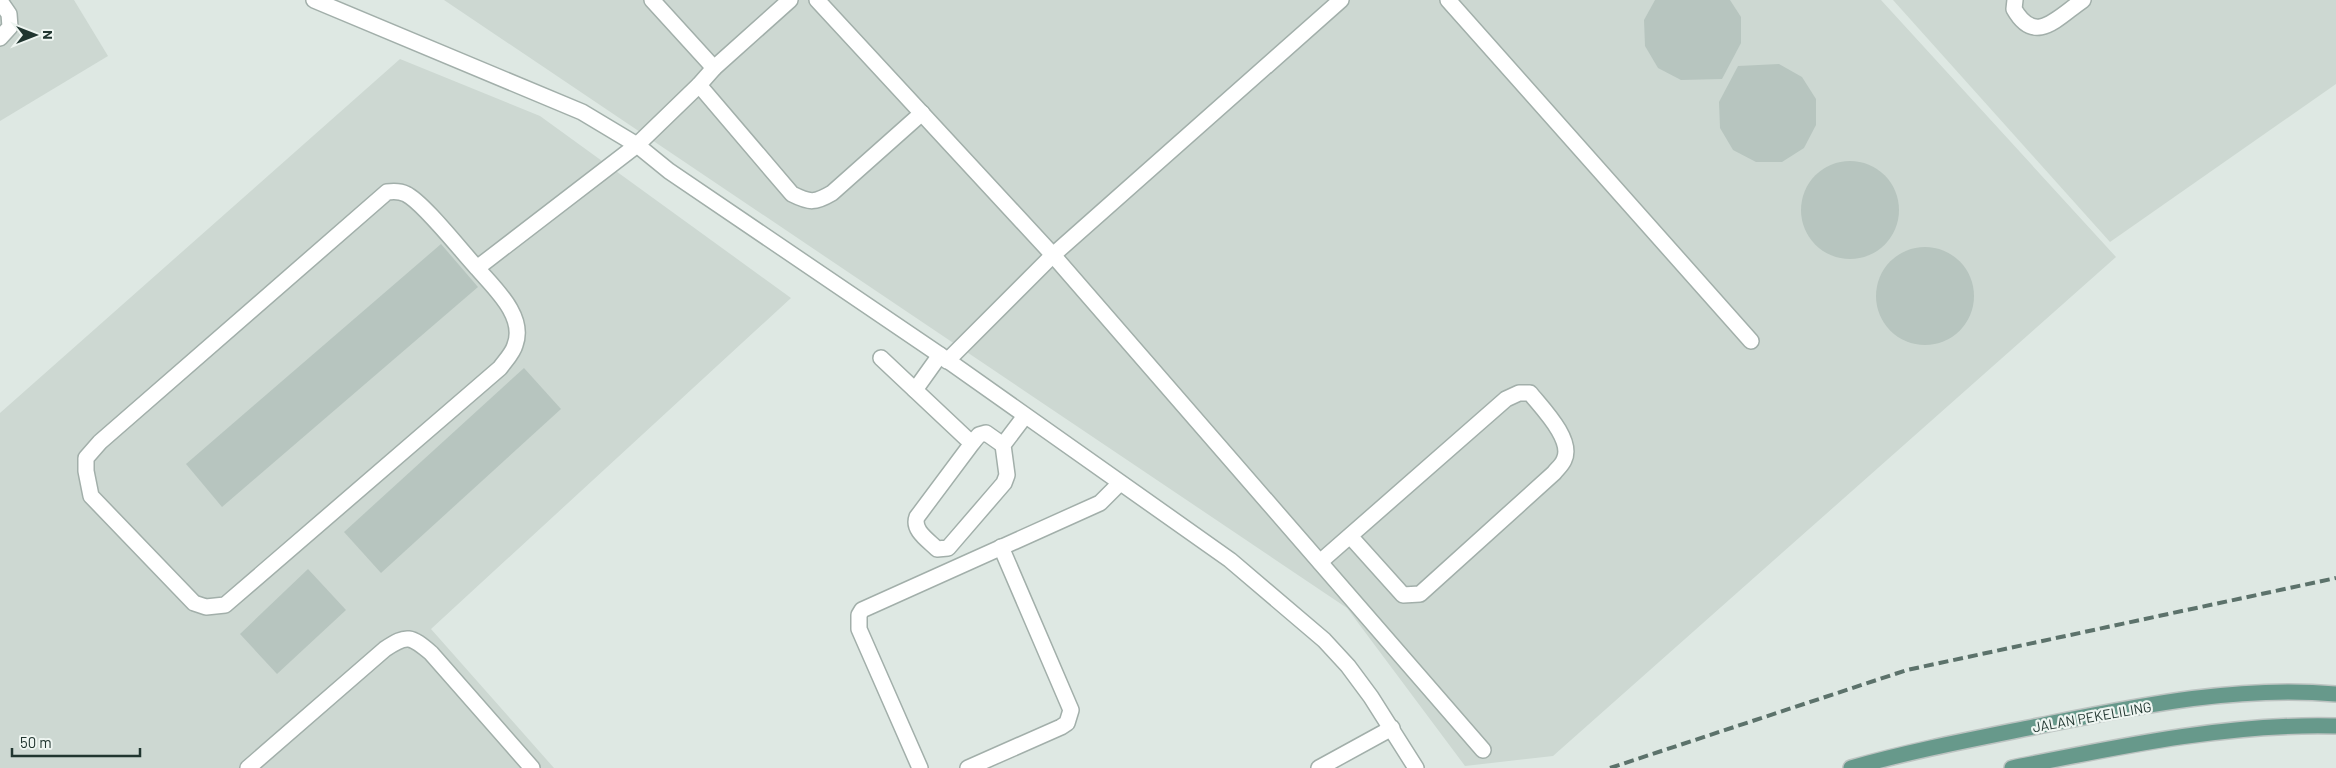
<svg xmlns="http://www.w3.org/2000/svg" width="2336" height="768" font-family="Barlow,sans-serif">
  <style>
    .built { fill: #cdd8d2 }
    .building { fill: #b7c5bf }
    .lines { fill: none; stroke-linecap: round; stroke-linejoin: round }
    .minor-casing { stroke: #a2afaa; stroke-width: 18 }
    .major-casing { stroke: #bcc3c1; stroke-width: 18 }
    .minor { stroke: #fff; stroke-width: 15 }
    .major { stroke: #67998b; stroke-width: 15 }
    .rail { stroke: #5c726b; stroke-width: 4; stroke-dasharray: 10 5; stroke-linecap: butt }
    .labels { text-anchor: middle; stroke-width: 4.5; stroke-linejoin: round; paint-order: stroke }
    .street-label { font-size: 14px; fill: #213630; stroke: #eef5f1 }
  </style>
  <rect width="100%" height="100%" fill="#dee8e3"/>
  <g class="built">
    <polygon points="0,0 74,0 108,56 0,121"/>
    <polygon points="444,0 1881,0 2116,257 1553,756 1465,766 1347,608"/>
    <polygon points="1893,0 2336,0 2336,84 2110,242"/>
    <polygon points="400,59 540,116 791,298 431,629 554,768 0,768 0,413"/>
  </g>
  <g class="building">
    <polygon points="1655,0 1730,0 1741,17 1741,43 1722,79 1681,80 1658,68 1645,46 1644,20"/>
    <polygon points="1779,64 1802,77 1816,99 1816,125 1804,148 1782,162 1756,162 1733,150 1720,128 1719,102 1738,66"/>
    <circle cx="1850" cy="210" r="49"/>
    <polygon points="441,244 478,287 222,507 186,464"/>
    <circle cx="1925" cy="296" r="49"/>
    <polygon points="524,368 561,409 381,573 344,532"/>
    <polygon points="308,569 346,610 277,674 240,634"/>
  </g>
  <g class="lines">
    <defs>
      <g id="minor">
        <polyline points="314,0 582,112 637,145 669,171 940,355 1230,560 1324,640 1348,666 1371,697 1416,768"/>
        <polyline points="652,0 714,68"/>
        <polyline points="817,0 1053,255 1483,750"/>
        <polyline points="1448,0 1751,341"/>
        <path d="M2015,0l-1,9c21,37 43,9 69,-9"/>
        <polyline points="0,1 9,14 10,27 0,38"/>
        <path d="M699,85l93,109c18,9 23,9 40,-1l90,-80"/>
        <path d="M477,268c-15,-16 -54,-66 -71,-74 -6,-3 -12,-3 -19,-2l-287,250 -14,16v13l5,25 103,107 12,4 19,-2 275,-237c5,-7 13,-15 15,-23 11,-29 -21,-57 -38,-77l160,-123 62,-60 15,-17 76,-68"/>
        <polyline points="881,358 966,438 973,442 979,435 986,433 1003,445"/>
        <polyline points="947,361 1053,255 1341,0"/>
        <polyline points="915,390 940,355"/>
        <path d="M973,442l-56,75c-5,13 11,23 20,32l11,-1 56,-65 3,-8 -4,-30 22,-29"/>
        <path d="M1320,562l186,-163 13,-6h11c12,15 44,47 34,67 -2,5 -7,9 -10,13l-134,121 -17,1 -53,-59"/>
        <path d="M248,768l137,-119c22,-15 26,-13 46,4l101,115"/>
        <polyline points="920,768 859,629 859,615 862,610 1100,503 1120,483"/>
        <polyline points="968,768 1061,727 1067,723 1071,710 1001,547"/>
        <polyline points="1319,768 1392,728"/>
      </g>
      <g id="major">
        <path d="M1851,768c63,-18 128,-30 192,-43 95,-19 196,-40 293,-31"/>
        <path d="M2012,768c105,-21 216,-45 324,-42"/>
      </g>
    </defs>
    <use href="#minor" class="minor-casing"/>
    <use href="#major" class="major-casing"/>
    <use href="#minor" class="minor"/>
    <use href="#major" class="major"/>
    <polyline class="rail" points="1610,768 1907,670 2336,578"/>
  </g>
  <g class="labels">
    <g class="street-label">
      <text transform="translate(2092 717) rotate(-10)" y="5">JALAN PEKELILING</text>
    </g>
  </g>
  <g transform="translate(35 35) rotate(90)" stroke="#eef5f1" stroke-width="4" paint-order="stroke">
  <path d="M0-4L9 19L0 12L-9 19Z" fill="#213630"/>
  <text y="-8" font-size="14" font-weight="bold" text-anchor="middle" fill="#213630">N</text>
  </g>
  <path d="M12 748v8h128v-8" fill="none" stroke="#213630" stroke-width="2.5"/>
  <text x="20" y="748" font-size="15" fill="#213630" stroke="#eef5f1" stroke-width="4" paint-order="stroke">50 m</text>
</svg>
